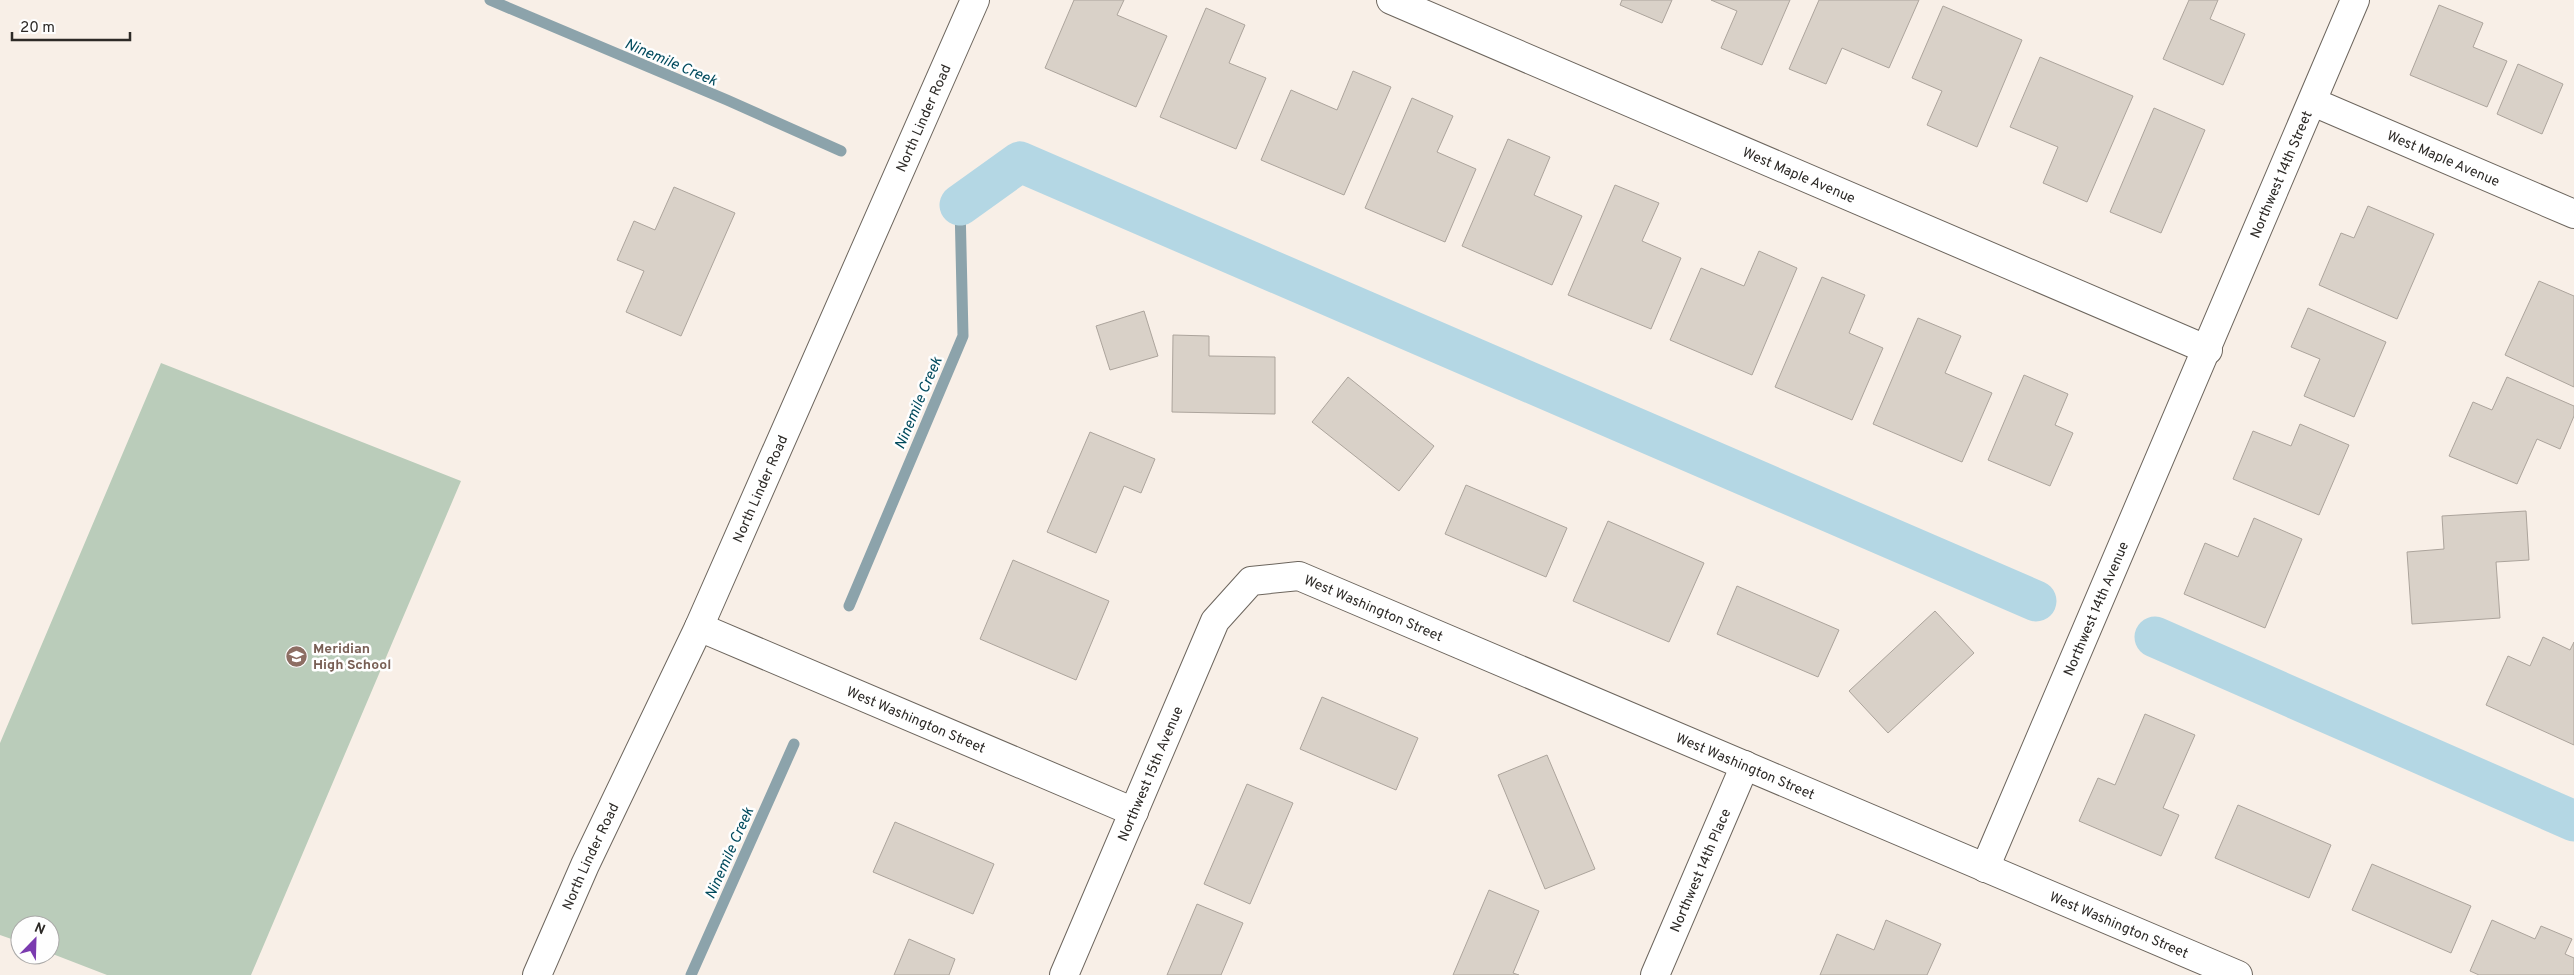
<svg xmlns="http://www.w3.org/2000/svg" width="2574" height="975" font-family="Overpass,sans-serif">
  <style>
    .green { fill: #baccba }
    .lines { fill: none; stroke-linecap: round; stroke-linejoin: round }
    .stream { stroke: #8ca3ab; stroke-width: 11 }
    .canal { stroke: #b4d7e4; stroke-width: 41 }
    .building { fill: #d9d1c8; stroke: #aca49c }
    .street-casing { stroke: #6c655d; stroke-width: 30 }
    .secondary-casing { stroke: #6c655d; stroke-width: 30 }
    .street { stroke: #fff; stroke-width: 28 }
    .secondary { stroke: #fff; stroke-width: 28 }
    .labels { text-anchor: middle; stroke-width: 5; stroke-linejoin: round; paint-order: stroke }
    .street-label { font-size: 14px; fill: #2d2a27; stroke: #fefefe }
    .education-label { font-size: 14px; font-weight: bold; fill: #785e54; stroke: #fefefe; text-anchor: start }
    .water-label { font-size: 15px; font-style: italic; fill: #004a5d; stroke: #fefefe }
  </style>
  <rect width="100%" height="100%" fill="#f8efe7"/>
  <polygon class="green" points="161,363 461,481 251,975 107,975 50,953 50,925 20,925 20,942 0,935 0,743"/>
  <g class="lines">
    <g class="stream">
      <polyline points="490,0 727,100 841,151"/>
      <polyline points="849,606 963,336 960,205 957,204"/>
      <polyline points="691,975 794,744"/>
    </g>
    <g class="canal">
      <polyline points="960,205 1020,162 2036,601"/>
      <polyline points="2155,637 2574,821"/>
    </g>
  </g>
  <g class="building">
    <polygon points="1074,0 1124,0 1117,15 1167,36 1136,107 1045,68"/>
    <polygon points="1622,0 1672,0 1662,23 1620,5"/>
    <polygon points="1711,0 1790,0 1762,65 1721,48 1737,11"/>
    <polygon points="1819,0 1919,0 1889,68 1842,48 1826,84 1789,69"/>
    <polygon points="2189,0 2218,0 2210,19 2245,34 2223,85 2163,59"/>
    <polygon points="2439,5 2483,23 2473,47 2507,61 2487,107 2410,75"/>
    <polygon points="1943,6 2022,40 1977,147 1927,125 1942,91 1912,78"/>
    <polygon points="1206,8 1245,25 1229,63 1266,78 1236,149 1160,117"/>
    <polygon points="2040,57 2133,96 2087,202 2043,183 2058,147 2010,127"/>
    <polygon points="2518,64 2563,84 2542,134 2497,114"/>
    <polygon points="1353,71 1391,87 1344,195 1261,160 1291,90 1337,110"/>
    <polygon points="1412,98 1453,116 1437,152 1476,169 1445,242 1365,208"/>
    <polygon points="2154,108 2205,130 2161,233 2110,212"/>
    <polygon points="1508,139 1550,157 1534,195 1582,216 1552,285 1462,246"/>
    <polygon points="1615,185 1659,203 1642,241 1681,258 1651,329 1568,295"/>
    <polygon points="674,187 735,213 681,336 626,312 644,271 617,260 634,221 655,230"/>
    <polygon points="2368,206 2434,234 2397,319 2319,285 2341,233 2354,238"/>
    <polygon points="1759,251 1797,268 1752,375 1670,340 1701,268 1744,286"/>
    <polygon points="1822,277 1865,295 1849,333 1883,348 1852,420 1775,387"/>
    <polygon points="2539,281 2574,296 2574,387 2505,355"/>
    <polygon points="2308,308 2386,342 2354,417 2304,396 2320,359 2291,347"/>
    <polygon points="1144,311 1158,356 1110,370 1096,326"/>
    <polygon points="1918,318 1961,336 1945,373 1992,393 1962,462 1873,424"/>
    <polygon points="1173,335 1209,336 1209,356 1275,357 1275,414 1172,412"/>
    <polygon points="2024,375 2068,394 2055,425 2073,433 2050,486 1988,460"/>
    <polygon points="1348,377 1434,446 1399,491 1312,422"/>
    <polygon points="2507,377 2574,406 2574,416 2560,449 2537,439 2517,484 2449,456 2473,402 2492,410"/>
    <polygon points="2300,424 2349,445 2319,515 2233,479 2253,431 2291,446"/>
    <polygon points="1090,432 1155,459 1141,493 1124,486 1096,553 1047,532"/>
    <polygon points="1466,485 1567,528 1546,577 1445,534"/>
    <polygon points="2526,511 2529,560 2496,562 2500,618 2412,624 2407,552 2444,549 2442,516"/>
    <polygon points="2254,518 2302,539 2265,628 2184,594 2205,543 2238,557"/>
    <polygon points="1608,521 1704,563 1669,642 1573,601"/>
    <polygon points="1013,560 1109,601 1076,680 980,639"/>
    <polygon points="1737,586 1839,630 1818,677 1717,634"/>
    <polygon points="1935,611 1974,653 1888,733 1849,691"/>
    <polygon points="2543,637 2570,650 2574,642 2574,745 2486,705 2508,656 2530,666"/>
    <polygon points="1322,697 1418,738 1396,790 1300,749"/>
    <polygon points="2145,714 2195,735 2163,808 2179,815 2161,856 2079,821 2098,778 2115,785"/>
    <polygon points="1547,755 1595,869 1545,889 1498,775"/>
    <polygon points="1247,784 1293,803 1250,904 1204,884"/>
    <polygon points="2238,805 2331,845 2309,898 2215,858"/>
    <polygon points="895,822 994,864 973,914 873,872"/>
    <polygon points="2372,864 2471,906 2451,953 2352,910"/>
    <polygon points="1489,890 1539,911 1513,973 1519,975 1453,975"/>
    <polygon points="1197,904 1243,923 1221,975 1167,975"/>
    <polygon points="1886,920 1941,944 1927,975 1820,975 1837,934 1874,950"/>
    <polygon points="2492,920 2535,939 2541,926 2572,939 2565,954 2574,958 2574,975 2479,975 2470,971"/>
    <polygon points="909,939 955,959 949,975 894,975"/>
  </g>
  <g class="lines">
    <defs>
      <g id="street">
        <path id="s1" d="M1391,0l817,350"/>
        <path id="s2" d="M2313,102l261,112"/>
        <path id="s3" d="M699,627l435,185"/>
        <path id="s4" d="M1985,868l370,-868"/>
        <path id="s5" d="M1064,975l151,-354 36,-40 48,-5 939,399"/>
        <path id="s6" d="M1655,975l90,-210"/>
      </g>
      <g id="secondary">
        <path id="s7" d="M537,975l48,-110 114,-238 276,-627"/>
      </g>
    </defs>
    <use href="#street" class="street-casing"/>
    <use href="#secondary" class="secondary-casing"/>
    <use href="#street" class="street"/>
    <use href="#secondary" class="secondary"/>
  </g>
  <defs>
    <symbol id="school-disc" viewBox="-11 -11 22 22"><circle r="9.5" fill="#8d6e63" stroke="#fefefe"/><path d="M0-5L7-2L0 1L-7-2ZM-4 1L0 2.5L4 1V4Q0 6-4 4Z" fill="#fff"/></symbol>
  </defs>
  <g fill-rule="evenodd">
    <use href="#school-disc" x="284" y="644" width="25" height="25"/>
  </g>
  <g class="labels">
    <g class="street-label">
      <text dy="5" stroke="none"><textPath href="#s7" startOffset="940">North Linder Road</textPath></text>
      <text dy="5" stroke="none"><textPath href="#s2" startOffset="142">West Maple Avenue</textPath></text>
      <text dy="5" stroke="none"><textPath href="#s1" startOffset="444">West Maple Avenue</textPath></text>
      <text dy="5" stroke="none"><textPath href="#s4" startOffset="754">Northwest 14th Street</textPath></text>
      <text dy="5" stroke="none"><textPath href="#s7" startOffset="535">North Linder Road</textPath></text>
      <text dy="5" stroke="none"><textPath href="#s5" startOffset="568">West Washington Street</textPath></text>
      <text dy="5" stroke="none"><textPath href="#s4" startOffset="282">Northwest 14th Avenue</textPath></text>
      <text dy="5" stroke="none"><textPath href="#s3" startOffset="236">West Washington Street</textPath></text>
      <text dy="5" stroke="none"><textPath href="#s5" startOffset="972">West Washington Street</textPath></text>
      <text dy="5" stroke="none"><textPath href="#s5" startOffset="219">Northwest 15th Avenue</textPath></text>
      <text dy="5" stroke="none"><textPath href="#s7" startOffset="130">North Linder Road</textPath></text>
      <text dy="5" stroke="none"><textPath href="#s6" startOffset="114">Northwest 14th Place</textPath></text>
      <text dy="5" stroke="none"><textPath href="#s5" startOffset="1378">West Washington Street</textPath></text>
    </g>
    <g class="education-label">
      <text x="313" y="653">Meridian<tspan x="313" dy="16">High School</tspan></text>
    </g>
    <g class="water-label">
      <text transform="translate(671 62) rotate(23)" y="5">Ninemile Creek</text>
      <text transform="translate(918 403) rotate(-67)" y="5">Ninemile Creek</text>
      <text transform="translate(729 853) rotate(-66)" y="5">Ninemile Creek</text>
    </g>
  </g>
  <g transform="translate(35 940) rotate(23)"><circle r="24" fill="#fefefe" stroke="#aaa9a8"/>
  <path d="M0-4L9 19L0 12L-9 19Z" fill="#7a3aaf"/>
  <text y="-8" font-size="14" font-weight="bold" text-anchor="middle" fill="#2d2a27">N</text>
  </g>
  <path d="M12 32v8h118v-8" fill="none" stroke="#2d2a27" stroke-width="2.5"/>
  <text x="20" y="32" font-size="15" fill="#2d2a27" stroke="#fefefe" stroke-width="4" paint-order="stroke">20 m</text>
</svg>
